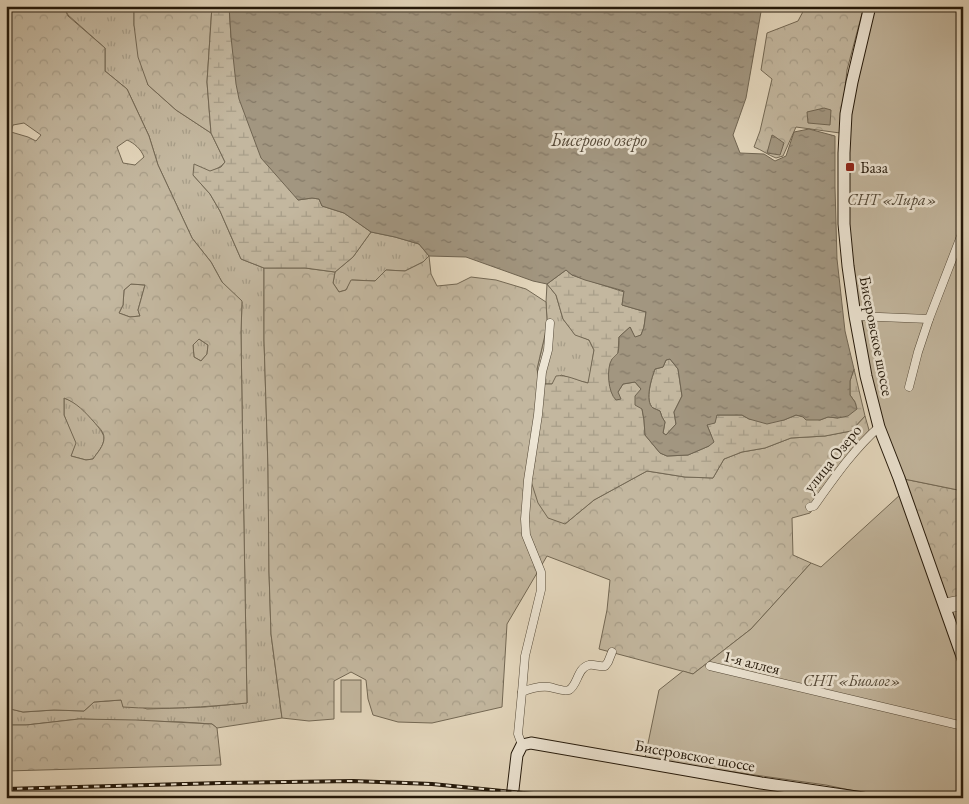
<svg xmlns="http://www.w3.org/2000/svg" width="969" height="804" font-family="'EB Garamond',serif">
  <style>
    .grass { fill: url(#grass-tufts); stroke: #736854 }
    .forest { fill: url(#forest-crowns); stroke: #736854; fill-rule: evenodd }
    .wetland { fill: url(#wetland-marsh); stroke: #736854 }
    .garden { fill: #c3b79f; stroke: #736854 }
    .water { fill: url(#water-ripples); stroke: #6f6451; fill-rule: evenodd }
    .lines { fill: none; stroke-linecap: round; stroke-linejoin: round }
    .minor-casing { stroke: #534837; stroke-width: 9 }
    .secondary-casing { stroke: #23180a; stroke-width: 13 }
    .minor { stroke: #ede5d4; stroke-width: 8 }
    .secondary { stroke: #ede5d4; stroke-width: 11 }
    .rail-casing { stroke: #23180a; stroke-width: 4 }
    .rail { stroke: #ede5d4; stroke-width: 2; stroke-dasharray: 5.5; stroke-linecap: butt }
    .poi-dot { fill: #8f2418; stroke: #ede5d4; stroke-width: 2 }
    .labels { text-anchor: middle; stroke-width: 5; stroke-linejoin: round; paint-order: stroke }
    .poi-label { font-size: 16px; fill: #23180a; stroke: #ede5d4; text-anchor: start }
    .park-label { font-size: 16px; font-style: italic; fill: #534837; stroke: #ede5d4 }
    .street-label { font-size: 16px; fill: #23180a; stroke: #ede5d4 }
    .water-label { font-size: 18px; font-style: italic; fill: #564a39; stroke: #ede5d4 }
  </style>
  <defs>
    <pattern id="grass-tufts" width="24" height="20" patternUnits="userSpaceOnUse" patternTransform="scale(1.25)"><rect width="24" height="20" fill="#c3b79f"/><path d="M3 7l-1-3M5 7V3M7 7l1-3M15 17l-1-3M17 17v-4M19 17l1-3" fill="none" stroke="#a79d88"/></pattern>
    <pattern id="forest-crowns" width="20" height="18" patternUnits="userSpaceOnUse" patternTransform="scale(1.25)"><rect width="20" height="18" fill="#c3b79f"/><path d="M2 6a3 3 0 1 1 6 0M12 15a3 3 0 1 1 6 0" fill="none" stroke="#a79d88"/></pattern>
    <pattern id="wetland-marsh" width="20" height="14" patternUnits="userSpaceOnUse" patternTransform="scale(1.25)"><rect width="20" height="14" fill="#c3b79f"/><path d="M1 5h8M5 5V1M11 12h8M15 12V8" fill="none" stroke="#a79d88"/></pattern>
    <pattern id="water-ripples" width="26" height="14" patternUnits="userSpaceOnUse" patternTransform="scale(1.25)"><rect width="26" height="14" fill="#a29680"/><path d="M2 4q2-2 4 0t4 0M15 11q2-2 4 0t4 0" fill="none" stroke="#847967"/></pattern>
  </defs>
  <rect width="100%" height="100%" fill="#e4d7bd"/>
  <filter id="stains"><feTurbulence type="fractalNoise" baseFrequency=".004" numOctaves="4"/><feColorMatrix values="0 0 0 0 .2 0 0 0 0 .09 0 0 0 0 .02 0 0 0 .5 -.17"/></filter>
  <radialGradient id="worn" r=".72"><stop offset=".6" stop-color="#630" stop-opacity="0"/><stop offset="1" stop-color="#630" stop-opacity=".3"/></radialGradient>
  <g class="grass">
    <path d="M63,6h71v19l14,60 28,25 35,23 14,29c-8,10 -21,11 -32,13l17,19 10,17 21,48 23,9v72l4,128 1,104 2,62 11,84 -65,10 -5,-4 -30,-2 -103,-3 -53,6h-20l1,-17 16,4 31,-2 30,1 10,-9 27,-2 26,9 58,-2 42,-4 -4,-232 -2,-138 1,-31 -20,-20 -11,-20 -19,-24 -34,-73 -9,-29 -22,-47 -22,-18v-23l-37,-33z"/>
    <polygon points="371,232 395,237 419,244 429,256 423,262 405,271 386,270 375,281 352,280 346,290 339,292 333,283 335,272 353,257"/>
    <polygon points="131,284 145,285 138,310 140,316 130,317 119,313 123,305 124,290"/>
    <polygon points="547,284 556,295 563,319 575,334 589,340 594,350 589,383 579,381 561,375 552,384 544,384 539,381 537,369 545,335 547,320 546,302"/>
    <polygon points="199,339 208,345 207,354 201,361 194,357 193,345"/>
    <path d="M64,398c5,2 10,4 14,7 6,5 26,26 26,33 0,8 -7,15 -11,21l-7,1 -15,-4 4,-13 -11,-28z"/>
  </g>
  <g class="forest">
    <path d="M6,6h57l5,10 37,32v23l22,18 22,47 9,29 34,73 19,24 11,20 20,19 -1,32 2,138 4,232c-41,4 -83,7 -124,4l-2,-7 -27,2 -10,9 -30,-1 -31,2 -17,-4zM24,123l17,12 -5,6 -8,-4 -17,-5 2,-7zM127,140c7,3 14,9 17,17l-9,8 -12,-2 -6,-16zM131,284l14,1 -7,25 2,6 -10,1 -11,-4 4,-8 1,-15zM199,339l9,6 -1,9 -6,7 -7,-4 -1,-12zM64,398c13,5 21,14 30,24 4,5 10,9 10,16 0,8 -7,15 -11,21l-7,1 -15,-4 5,-13 -12,-28z"/>
    <polygon points="134,6 212,6 207,82 211,133 176,110 148,85 138,57 134,25"/>
    <path d="M806,6h58l-17,64 -7,63 -44,-6 -13,29 -7,2c-8,-3 -14,-8 -22,-11l6,-16 12,-52 -11,-9 6,-37 31,-12z"/>
    <polygon points="429,256 431,274 437,286 457,284 471,277 496,280 526,289 546,302 547,320 545,335 537,369 565,524 594,500 647,471 685,477 713,478 724,459 742,452 765,448 791,438 825,436 851,431 865,416 871,437 810,513 792,518 793,555 811,563 751,629 693,674 599,649 607,610 610,580 547,556 507,624 502,707 432,723 398,722 373,715 368,699 366,680 351,672 334,681 334,719 309,721 282,718 271,634 269,572 268,468 264,340 264,268 305,268 335,272 333,283 339,292 346,290 351,280 375,281 386,270 405,271 423,262"/>
    <polygon points="904,479 963,491 963,599 947,602"/>
    <polygon points="79,719 136,720 212,724 217,728 221,765 6,771 6,725 26,725"/>
  </g>
  <g class="wetland">
    <polygon points="212,6 229,6 231,37 298,200 312,198 319,199 322,206 344,213 371,232 353,257 335,272 305,268 264,268 241,259 220,211 210,194 193,175 194,164 210,171 221,167 225,162 211,133 207,82"/>
    <path d="M566,270l6,5 52,17 -2,13 24,7 -2,15 -3,8 -6,3 -5,-11 -11,10 -1,16v39l5,-8 12,-2 6,7 1,20 2,11 1,15 15,18 7,3 21,-1 21,-9 2,-11 -4,-10 10,-10h25l7,4 35,1 12,-5 24,5 8,-3 10,1 17,-16 -5,-7v-14l4,-12 11,47 -14,15 -26,5 -34,2 -26,10 -23,4 -18,7 -11,19 -28,-1 -38,-6 -53,29 -29,24 -17,-6 -10,-15 -8,-25 14,-94h8l4,-8c10,-2 22,5 32,7l6,-33 -5,-10 -14,-5 -12,-16 -7,-24 -9,-11z"/>
    <path d="M670,359l8,10 4,27 -8,16 2,12 -10,11 -3,-2 2,-11 -3,-5 -2,-6c-2,-1 -5,-2 -7,-3 -9,-7 -1,-31 2,-39l8,-2 3,-7z"/>
  </g>
  <g class="garden">
    <polygon points="875,6 963,6 963,491 904,479 883,426 871,375 859,316 849,224 849,154 850,114"/>
    <polygon points="901,494 963,670 963,798 888,798 826,785 712,769 645,758 659,690 683,671 693,674 751,629 811,563 821,567"/>
    <polygon points="963,599 963,645 947,602"/>
    <rect x="341" y="680" width="20" height="32"/>
  </g>
  <g class="water">
    <path d="M229,6h533l-16,92 -13,37 7,18 24,1 11,7 11,-5 8,-24 15,-3 26,7v51l2,72 8,72 9,38 -4,12v14l5,7 2,7 -9,7 -10,2 -10,-1 -8,3h-14l-3,-3 -7,-2 -12,5 -17,4 -18,-5 -7,-4h-25l-2,8 -8,2 7,17 -5,4 -21,9 -21,1 -7,-3 -15,-18 -1,-15 -2,-11 -7,-4v-9l6,-7 -6,-7 -12,2 -5,8 3,7 -5,1c-8,-7 -10,-32 -4,-41 1,-1 6,-6 6,-6 1,-5 1,-12 1,-16l11,-10 5,10 6,-2 3,-8 2,-15 -24,-7 2,-14 -39,-11 -13,-5 -6,-5 -19,14 -14,-3 -67,-24 -37,-1 -10,-12 -24,-7 -24,-5 -27,-19 -22,-7 -3,-7 -7,-1 -14,2 -37,-42 -22,-59 -3,-15 -5,-47zM670,359l8,10 4,27 -8,16 2,12 -10,11 -3,-2 2,-11 -3,-5 -2,-6c-2,-1 -5,-2 -7,-3 -9,-7 -1,-31 2,-39l8,-2 3,-7z"/>
    <polygon points="824,108 831,110 830,125 808,123 807,112"/>
    <polygon points="772,135 774,136 784,143 780,155 767,153"/>
  </g>
  <g class="lines">
    <defs>
      <g id="minor">
        <polyline points="855,316 929,319 963,231"/>
        <polyline points="909,387 918,352 929,319"/>
        <path d="M810,507l4,-1c20,-28 40,-57 65,-79"/>
        <polyline points="943,603 963,599"/>
        <polyline points="945,609 963,606"/>
        <polyline points="710,666 963,726"/>
        <polyline points="522,692 525,656 541,590 541,572 526,535 525,519 528,480 538,415 542,372 548,350 550,323"/>
        <path d="M522,745l-4,-11 4,-42c9,-4 16,-6 27,-5 6,1 14,5 20,3 9,-5 8,-22 20,-25 5,-1 10,2 16,1l3,-4 4,-10"/>
      </g>
      <g id="secondary">
        <polyline points="870,6 852,82 846,114 844,153 844,224 848,266 855,316 866,376 879,427 899,478 963,659"/>
        <polyline points="512,798 517,755 522,745 531,743 761,783 863,798"/>
      </g>
    </defs>
    <use href="#minor" class="minor-casing"/>
    <use href="#secondary" class="secondary-casing"/>
    <use href="#minor" class="minor"/>
    <use href="#secondary" class="secondary"/>
    <defs>
      <polyline id="rail" points="6,789 221,783 353,781 432,784 575,798"/>
    </defs>
    <use href="#rail" class="rail-casing"/>
    <use href="#rail" class="rail"/>
  </g>
  <rect class="poi-dot" x="845" y="162" width="10" height="10" rx="2.5"/>
  <g class="labels">
    <g class="poi-label">
      <text x="860" y="173">База</text>
    </g>
    <g class="park-label">
      <text x="892" y="205">СНТ «Лира»</text>
      <text x="852" y="686">СНТ «Биолог»</text>
    </g>
    <g class="street-label">
      <text transform="translate(877 336) rotate(79)" y="6">Бисеровское шоссе</text>
      <text transform="translate(832 458) rotate(-51)" y="6">улица Озеро</text>
      <text transform="translate(752 662) rotate(14)" y="6">1-я аллея</text>
      <text transform="translate(695 755) rotate(10)" y="6">Бисеровское шоссе</text>
    </g>
    <g class="water-label">
      <text x="599" y="146">Бисерово озеро</text>
    </g>
  </g>
  <rect width="969" height="804" fill="none" stroke="#e4d7bd" stroke-width="25"/>
  <rect x="8" y="8" width="954" height="789" fill="none" stroke="#23180a" stroke-width="2.5"/>
  <rect x="12" y="12" width="944" height="779" fill="none" stroke="#23180a"/>
  <rect width="100%" height="100%" filter="url(#stains)"/>
  <rect width="100%" height="100%" fill="url(#worn)"/>
</svg>
